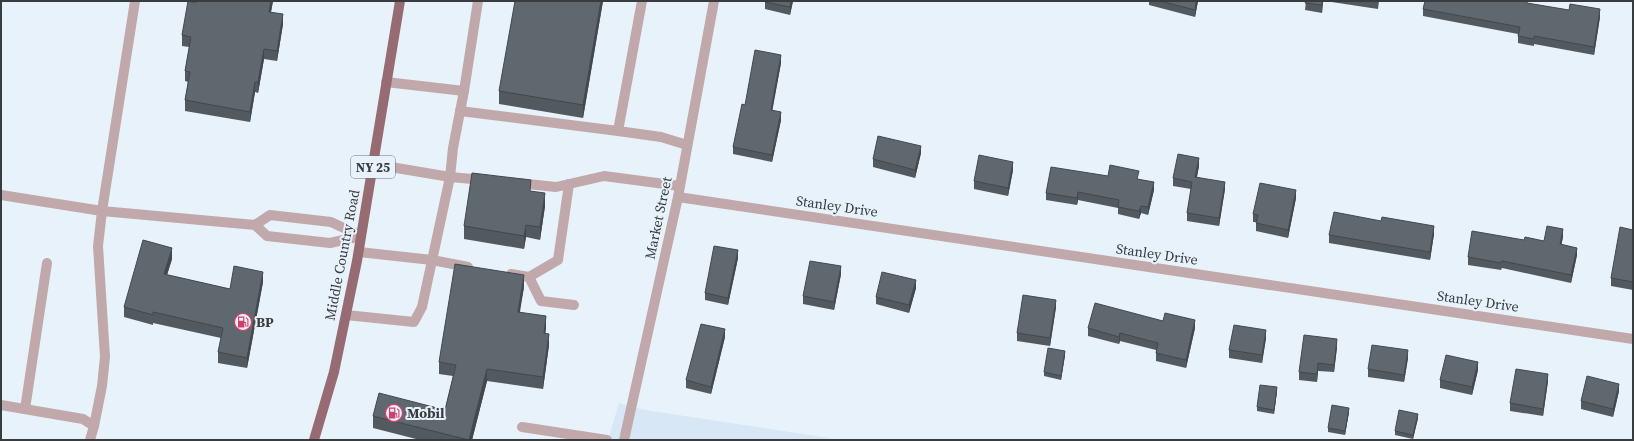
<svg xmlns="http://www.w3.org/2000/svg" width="1634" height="441" font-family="'Source Serif 4',serif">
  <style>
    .built { fill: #d7e7f6 }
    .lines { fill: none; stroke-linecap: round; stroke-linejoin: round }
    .service { stroke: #c1a8ab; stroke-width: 10 }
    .minor { stroke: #c1a8ab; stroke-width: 10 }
    .primary { stroke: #966b72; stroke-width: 10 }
    .wall { fill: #52595f }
    .shaded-wall { fill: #42484e }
    .building { fill: #5f676f; stroke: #42484e }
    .labels { text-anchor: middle; stroke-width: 4; stroke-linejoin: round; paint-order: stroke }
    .shield { fill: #e8f2fb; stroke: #6d7377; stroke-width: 1 }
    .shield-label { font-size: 13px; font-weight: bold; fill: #383c3f }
    .street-label { font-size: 14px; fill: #383c3f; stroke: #e8f2fb }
    .poi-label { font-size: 14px; font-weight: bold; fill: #383c3f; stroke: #e8f2fb; text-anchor: start }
  </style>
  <rect width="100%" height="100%" fill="#e8f2fb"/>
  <polygon class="built" points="619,403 645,410 842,440 608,440"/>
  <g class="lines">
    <g class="service">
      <polyline points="642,1 618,131 661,137 687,145"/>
      <polyline points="386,82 464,91 478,1"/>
      <polyline points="460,111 618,131"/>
      <polyline points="373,164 450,177 453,148 464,91"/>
      <polyline points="518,183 556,187 604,176 680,186"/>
      <polyline points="1,195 102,211 255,225 267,236 330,243 361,236 331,222 270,215 255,225"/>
      <polyline points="359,252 432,260 468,267"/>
      <polyline points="511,274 529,277 541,301 574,305"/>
      <polyline points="529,277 558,260 569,184"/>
      <polyline points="346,315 414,322 422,307 450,177 484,180"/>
      <polyline points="1,405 83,419 94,426 90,440"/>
      <polyline points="25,409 47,263"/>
      <polyline points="94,426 102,386 105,357 98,246 102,211 135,1"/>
      <polyline points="522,427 607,440"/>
    </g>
    <g class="minor">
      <polyline points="678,197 1633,339"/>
      <polyline points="624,440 678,197 714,1"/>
    </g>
    <polyline class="primary" points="314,440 334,372 357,261 400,1"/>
  </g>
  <g class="wall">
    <polygon points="273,1 271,12 283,24 277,61 264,59 258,93 255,92 250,122 185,111 185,100 188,82 185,81 185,71 189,47 182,46 182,35 196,3"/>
    <polygon points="603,1 583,118 499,104 499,91"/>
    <polygon points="765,1 793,1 790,15 765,9"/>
    <polygon points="1149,1 1198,1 1195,17 1149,5"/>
    <polygon points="1306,1 1323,1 1322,13 1305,10"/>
    <polygon points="1325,1 1379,1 1378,9"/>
    <polygon points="1527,3 1600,17 1594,55 1534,44 1534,46 1518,43 1518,34 1423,16 1423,9"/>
    <polygon points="781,63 772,110 781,120 772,162 733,154 733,147 745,105"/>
    <polygon points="921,153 915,178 873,167 873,159"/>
    <polygon points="1199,166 1197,177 1225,189 1219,226 1187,221 1187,213 1191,189 1173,186 1173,178"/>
    <polygon points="1013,170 1008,196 974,189 974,181"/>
    <polygon points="1108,176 1139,179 1154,190 1148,215 1141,213 1139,219 1118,214 1118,208 1078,200 1077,205 1046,200 1046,193"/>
    <polygon points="531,191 545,206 540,240 526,237 524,249 464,239 464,226"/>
    <polygon points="1296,198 1288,238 1256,231 1256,222 1253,222 1253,214"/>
    <polygon points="1633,230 1633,290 1611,286 1611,278"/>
    <polygon points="1434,234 1430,260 1329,243 1329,235"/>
    <polygon points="1563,237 1561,244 1577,255 1571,283 1502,268 1501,270 1468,265 1468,257 1524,240 1544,241"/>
    <polygon points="738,258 728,305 705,300 705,293"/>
    <polygon points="172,259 167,275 230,289 263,282 247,368 218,363 218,352 221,338 153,323 153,325 124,317 124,307"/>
    <polygon points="841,274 834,310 803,304 803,296"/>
    <polygon points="524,287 519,312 546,328 545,333 549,345 543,389 487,381 472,440 420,440 373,428 373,416 445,410 453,376 439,374 439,362"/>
    <polygon points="916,288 909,313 876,304 876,297"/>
    <polygon points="1056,307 1050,346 1017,341 1017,333"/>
    <polygon points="1163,321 1195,328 1186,368 1156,361 1156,350 1120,341 1119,344 1088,336 1088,328"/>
    <polygon points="725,337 711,394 686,388 686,380"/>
    <polygon points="1266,338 1262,363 1229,358 1229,350"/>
    <polygon points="1337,347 1334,372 1318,371 1317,382 1299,380 1299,372"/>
    <polygon points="1065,355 1061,380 1044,376 1044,372"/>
    <polygon points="1408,358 1404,382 1368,377 1368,369"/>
    <polygon points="1478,370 1472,395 1440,388 1440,380"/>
    <polygon points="1548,381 1543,416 1510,411 1510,403"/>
    <polygon points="1277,391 1274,414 1257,411 1257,407"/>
    <polygon points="1619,391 1613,417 1581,409 1581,401"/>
    <polygon points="1349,412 1345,435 1328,432 1328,428"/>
    <polygon points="1418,418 1413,439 1395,435 1395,431"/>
  </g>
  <g class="shaded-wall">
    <polygon points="271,1 273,1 269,22 269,12"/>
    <polygon points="601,1 603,1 583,118 583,105"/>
    <polygon points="791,1 793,1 790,15 790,7"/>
    <polygon points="1196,1 1198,1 1195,17 1195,10"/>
    <polygon points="1322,1 1323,1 1322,13"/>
    <polygon points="1600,9 1600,17 1594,55 1594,47"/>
    <polygon points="283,14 283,24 277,61 277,51"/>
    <polygon points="264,49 264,59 258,93 258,82"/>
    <polygon points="781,55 781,63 771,118 771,110"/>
    <polygon points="255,82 255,92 250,122 250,112"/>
    <polygon points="781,112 781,120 772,162 772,155"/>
    <polygon points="921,146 921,153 915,178 915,170"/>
    <polygon points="1199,158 1199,166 1195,185 1195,177"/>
    <polygon points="1013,162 1013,170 1008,196 1008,188"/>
    <polygon points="1154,182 1154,190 1148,215 1148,207"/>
    <polygon points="1225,182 1225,189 1219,226 1219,218"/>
    <polygon points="1296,190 1296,198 1288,238 1288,230"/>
    <polygon points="1078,192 1078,200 1077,205 1077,198"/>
    <polygon points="545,193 545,206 540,240 540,227"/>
    <polygon points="1141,206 1141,213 1139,219 1139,211"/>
    <polygon points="526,225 526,237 524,249 524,236"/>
    <polygon points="1434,226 1434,234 1430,260 1430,252"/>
    <polygon points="1563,229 1563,237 1560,252 1560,244"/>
    <polygon points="172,248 172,259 164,284 164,274"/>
    <polygon points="1577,248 1577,255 1571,283 1571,275"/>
    <polygon points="738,250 738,258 728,305 728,298"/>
    <polygon points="841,266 841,274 834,310 834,302"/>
    <polygon points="263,272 263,282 247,368 247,358"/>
    <polygon points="524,275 524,287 518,324 518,312"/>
    <polygon points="916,280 916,288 909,313 909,305"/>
    <polygon points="1056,300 1056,307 1050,346 1050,338"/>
    <polygon points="546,316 546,328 544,345 544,333"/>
    <polygon points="1195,320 1195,328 1186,368 1186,360"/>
    <polygon points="725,329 725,337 711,394 711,387"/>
    <polygon points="1266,330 1266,338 1262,363 1262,355"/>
    <polygon points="1120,333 1120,341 1119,344 1119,337"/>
    <polygon points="549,334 549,345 543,389 543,377"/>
    <polygon points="1337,339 1337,347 1334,372 1334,365"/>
    <polygon points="1408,350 1408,358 1404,382 1404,375"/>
    <polygon points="1065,351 1065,355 1061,380 1061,376"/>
    <polygon points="1478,362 1478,370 1472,395 1472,387"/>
    <polygon points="1318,363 1318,371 1317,382 1317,374"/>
    <polygon points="487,369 487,381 472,440 469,440"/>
    <polygon points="1548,374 1548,381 1543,416 1543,409"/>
    <polygon points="1619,384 1619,391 1613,417 1613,409"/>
    <polygon points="1277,387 1277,391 1274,414 1274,410"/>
    <polygon points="1349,408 1349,412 1345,435 1345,431"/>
    <polygon points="1418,414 1418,418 1413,439 1413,435"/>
  </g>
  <g class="building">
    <polygon points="188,1 196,3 196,1 271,1 269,12 283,14 277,51 264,49 258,82 255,82 250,112 185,100 190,72 185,71 191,37 182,35"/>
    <polygon points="515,1 601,1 583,105 499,91"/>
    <polygon points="765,1 791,1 790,7 765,2"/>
    <polygon points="1160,1 1196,1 1195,10"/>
    <polygon points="1306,1 1322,1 1322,5 1305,3"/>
    <polygon points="1425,1 1527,1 1527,3 1569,10 1570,4 1600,9 1594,47 1534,36 1534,39 1518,36 1520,27 1423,9"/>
    <polygon points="755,50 781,55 771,110 781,112 772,155 733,147 742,104 745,105"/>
    <polygon points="878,136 921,146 915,170 873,159"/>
    <polygon points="1178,154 1199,158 1195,177 1225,182 1219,218 1187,213 1192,182 1173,178"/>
    <polygon points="979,155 1013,162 1008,188 974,181"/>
    <polygon points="1110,165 1139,171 1137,179 1154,182 1148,207 1141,206 1139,211 1118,207 1119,200 1078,192 1077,198 1046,193 1051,167 1108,176"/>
    <polygon points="472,173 531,180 530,191 545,193 540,227 526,225 524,236 464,226"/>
    <polygon points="1260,183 1296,190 1288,230 1256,223 1258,215 1253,214"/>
    <polygon points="1334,212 1381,221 1382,217 1434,226 1430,252 1329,235"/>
    <polygon points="1547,226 1563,229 1560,244 1577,248 1571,275 1502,261 1501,263 1468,257 1472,231 1524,240 1525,237 1544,241"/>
    <polygon points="1620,227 1633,230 1633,282 1611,278"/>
    <polygon points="143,240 172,248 164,274 230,289 234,266 263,272 247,358 218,352 223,328 153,312 153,315 124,307"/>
    <polygon points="714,246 738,250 728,298 705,293"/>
    <polygon points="810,261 841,266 834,302 803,296"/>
    <polygon points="455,264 524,275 518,312 546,316 544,333 549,334 543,377 487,369 469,440 373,416 379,393 445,410 456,365 439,362"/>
    <polygon points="882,272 916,280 909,305 876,297"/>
    <polygon points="1023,295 1056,300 1050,338 1017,333"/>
    <polygon points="1095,303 1163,321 1165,313 1195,320 1186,360 1156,353 1158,343 1120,333 1119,337 1088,328"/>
    <polygon points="701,324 725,329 711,387 686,380"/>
    <polygon points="1234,325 1266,330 1262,355 1229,350"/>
    <polygon points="1304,335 1337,339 1334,365 1318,363 1317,374 1299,372"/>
    <polygon points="1372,345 1408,350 1404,375 1368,369"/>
    <polygon points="1048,348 1065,351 1061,376 1044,372"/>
    <polygon points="1446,355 1478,362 1472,387 1440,380"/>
    <polygon points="1516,369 1548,374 1543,409 1510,403"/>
    <polygon points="1587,376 1619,384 1613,409 1581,401"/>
    <polygon points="1260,385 1277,387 1274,410 1257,407"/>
    <polygon points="1332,405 1349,408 1345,431 1328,428"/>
    <polygon points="1399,410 1418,414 1413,435 1395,431"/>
  </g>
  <defs>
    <symbol id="fuel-ring" viewBox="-11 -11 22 22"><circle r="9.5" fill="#e8f2fb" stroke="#d04169" stroke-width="1.5"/><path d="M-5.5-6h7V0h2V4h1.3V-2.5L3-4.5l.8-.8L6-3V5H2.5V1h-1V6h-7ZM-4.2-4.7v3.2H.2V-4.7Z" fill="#d04169"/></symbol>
  </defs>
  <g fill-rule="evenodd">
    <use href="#fuel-ring" x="233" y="312" width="20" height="20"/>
    <use href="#fuel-ring" x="384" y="403" width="20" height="20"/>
  </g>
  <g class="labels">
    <rect class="shield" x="351" y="156" width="44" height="22" rx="3"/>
    <g class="shield-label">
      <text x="373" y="172">NY 25</text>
    </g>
    <g class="street-label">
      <text transform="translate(837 206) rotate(8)" y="5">Stanley Drive</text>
      <text transform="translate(658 218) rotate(-78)" y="5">Market Street</text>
      <text transform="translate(1157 254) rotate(8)" y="5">Stanley Drive</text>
      <text transform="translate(342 255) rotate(-79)" y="5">Middle Country Road</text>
      <text transform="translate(1478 301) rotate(8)" y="5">Stanley Drive</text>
    </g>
    <g class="poi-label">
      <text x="256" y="327">BP</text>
      <text x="407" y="418">Mobil</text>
    </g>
  </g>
  <rect width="1634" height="441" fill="none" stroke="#383c3f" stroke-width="4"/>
</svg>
